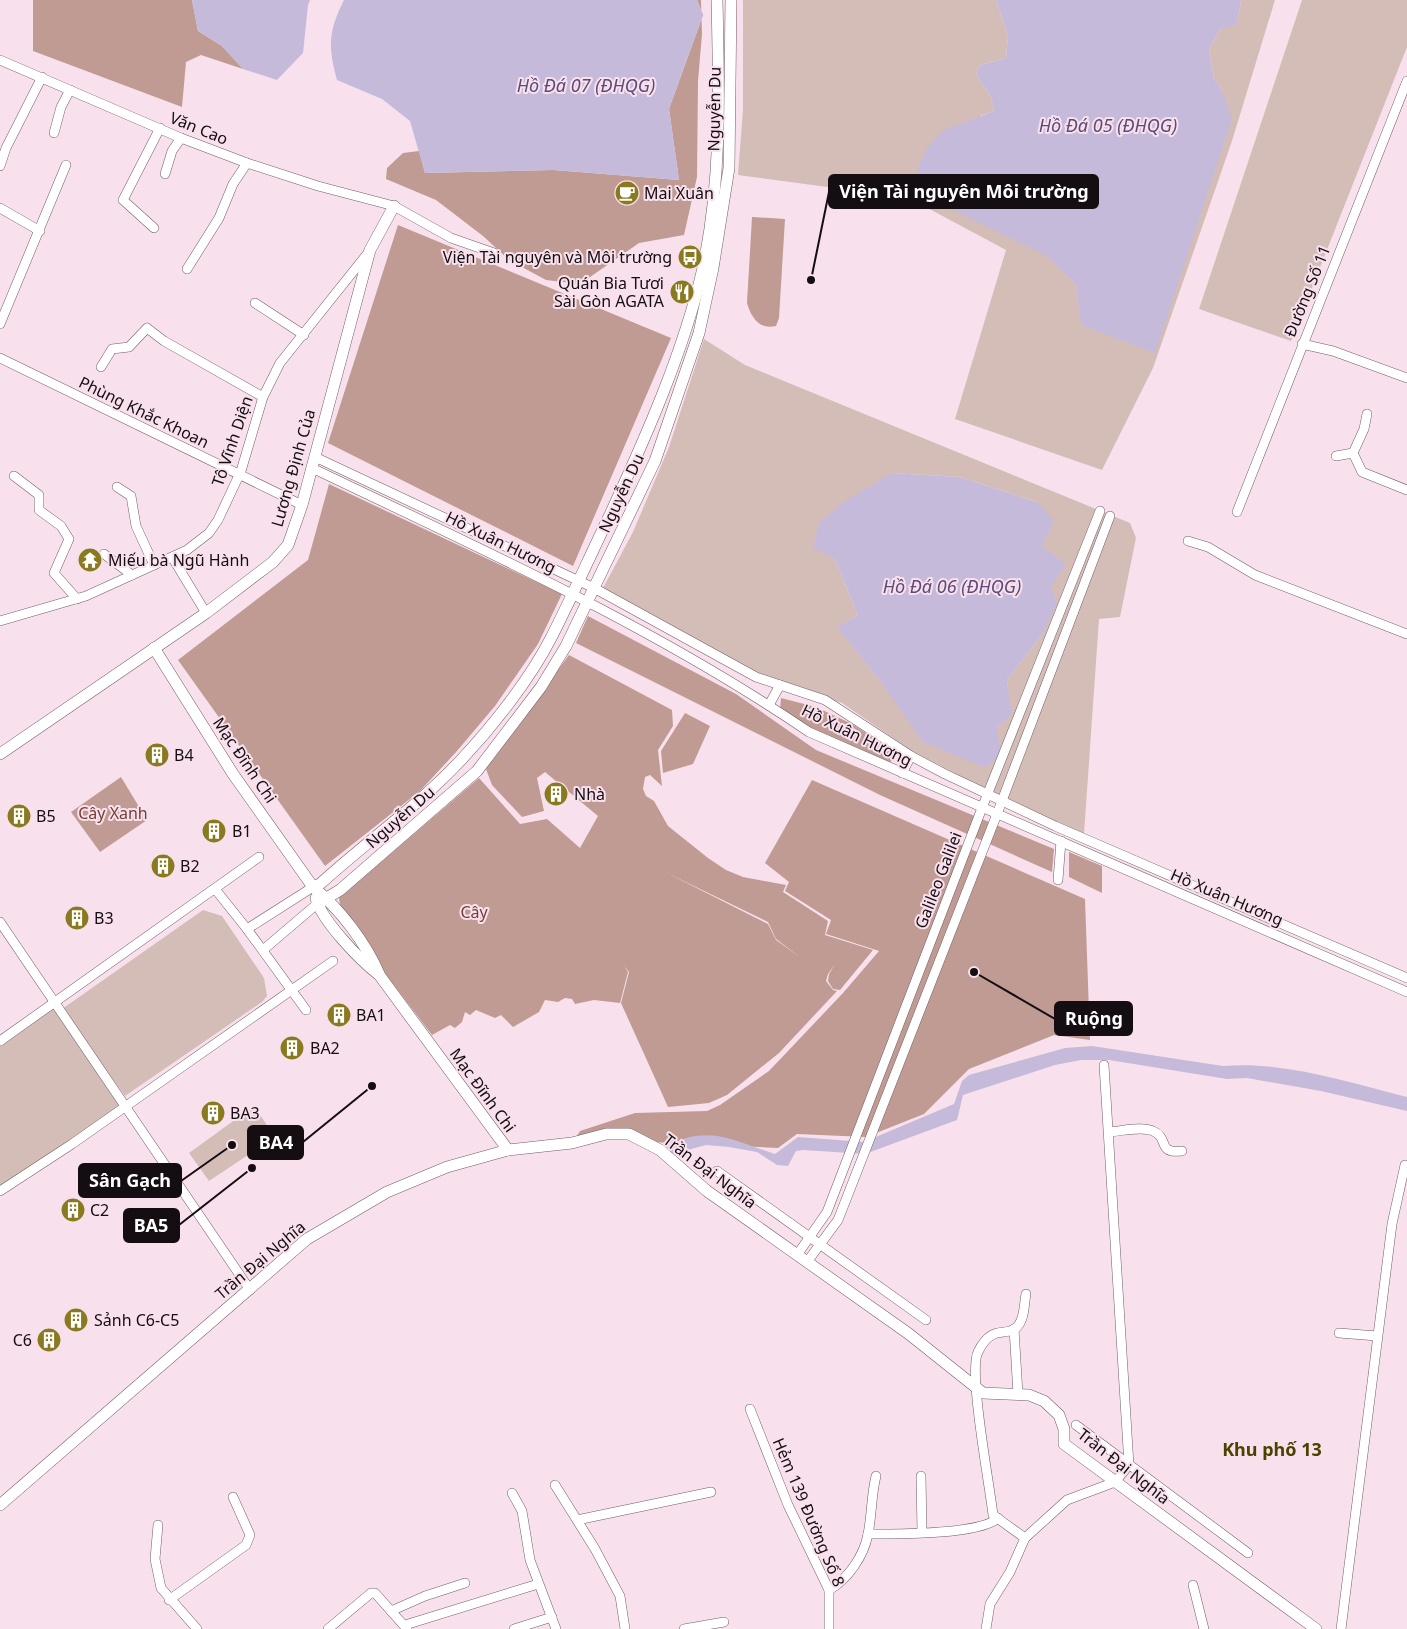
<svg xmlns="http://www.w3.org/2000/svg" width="1407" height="1629" font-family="'Noto Sans',sans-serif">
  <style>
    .green { fill: #d5bdb7; fill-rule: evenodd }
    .forest { fill: #bf9b93; fill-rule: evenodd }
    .water { fill: #c5bad9 }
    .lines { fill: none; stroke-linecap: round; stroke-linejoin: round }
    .minor-casing { stroke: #715d67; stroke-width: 10 }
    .tertiary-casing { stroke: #715d67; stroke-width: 12 }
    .minor { stroke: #fff; stroke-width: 9 }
    .tertiary { stroke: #fff; stroke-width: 11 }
    .labels { text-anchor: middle; stroke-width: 4; stroke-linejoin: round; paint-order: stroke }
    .street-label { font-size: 16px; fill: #140d11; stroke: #f8e1ed }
    .poi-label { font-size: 16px; fill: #140d11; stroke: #f8e1ed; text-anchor: start }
    .park-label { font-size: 16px; fill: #744036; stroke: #f8e1ed }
    .water-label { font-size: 18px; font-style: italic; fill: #5c4a78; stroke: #f8e1ed }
    .neighbourhood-label { font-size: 18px; font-weight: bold; fill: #4c4200; stroke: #f8e1ed }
    .leader { fill: none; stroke: #140d11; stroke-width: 2 }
    .callout-dot { fill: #140d11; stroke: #f8e1ed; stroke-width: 2 }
    .callout { fill: #140d11; stroke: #140d11; stroke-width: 2 }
    .callout-label { font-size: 18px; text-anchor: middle; font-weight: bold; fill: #fff }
  </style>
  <rect width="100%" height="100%" fill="#f8e1ed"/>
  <g class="green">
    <polygon points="743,0 996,0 1008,36 1006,58 980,65 976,74 991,97 994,111 980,116 1025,244 1045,254 1076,285 1082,325 1222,90 1214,78 1209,50 1219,30 1237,23 1241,0 1275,0 1232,141 1153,368 1102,470 955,419 1006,250 909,198 738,175 743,109"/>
    <polygon points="1302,0 1407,0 1407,47 1291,341 1199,309"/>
    <path d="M704,339l41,26 385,158 6,15 -16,79 -21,2 -15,215 -99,-45 -76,-40 -67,-46 -75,-22 -160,-85 -4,-8 30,-56 36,-85zM891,473l69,4 79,26 3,43 9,40 -9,49 -35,45 4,35 -14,12 -117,-46 -42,-54 20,-12 -23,-56z"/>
    <polygon points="203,910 222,916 264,978 267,996 262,1002 125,1096 62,1009"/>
    <polygon points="56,1003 125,1108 0,1191 0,1044"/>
    <polygon points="254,1106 275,1137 209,1181 189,1153"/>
  </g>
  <g class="forest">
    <polygon points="33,0 192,0 198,31 222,46 243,69 201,55 186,62 182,107 33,51"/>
    <polygon points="697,0 701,0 702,34 698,81 697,177 684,235 639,243 580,284 546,280 509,260 483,236 436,200 386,179 387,168 403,153 419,151 425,173 554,170 679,180 669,109 703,15"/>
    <path d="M752,217l33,2 -6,99 -3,8c-17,4 -25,-9 -29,-23z"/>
    <polygon points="398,225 671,338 573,566 328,443"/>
    <polygon points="329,484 562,594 538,644 495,706 457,751 420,791 325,866 178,660 308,560"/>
    <polygon points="588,616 736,694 816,750 1054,849 1052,872 880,795 576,643"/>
    <path d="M569,655l103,55 1,16 -15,24 4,36 -12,-11 -5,2 -2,12 3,7 8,5 14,25 40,32 18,12 17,7 43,8 -3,7 45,29 -3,14 48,15 -33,40 -7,-1 -5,-8 1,-7 6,-10 -7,10 -2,7 7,9 4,1 -58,62 -52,42 -18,8 -41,4 -47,-104 8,-31 -5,-6 4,6 -8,31 -26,-3 -19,4 -3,-5 -7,-1 -7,4 -13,-2 -6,12 -26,15 -12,-12 -6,3 -19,-8 -6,5 -5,-3 -3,10 -7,6 -5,-3 -18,10 -90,-118 -3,-19 140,-120 41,46 27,-5 33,29 18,-32 -53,-44 -8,6 7,33 -22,6 -30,-32 -6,-16zM665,872l103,50 8,17 25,19 -25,-18 -8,-16z"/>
    <polygon points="781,698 816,707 852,724 890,749 894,759 889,763 812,730 780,710"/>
    <polygon points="685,713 710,726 693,764 663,773 661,751"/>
    <polygon points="121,777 147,820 100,852 71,812"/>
    <path d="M812,780l273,119 5,141 -36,-5 -85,34 -45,45 -58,23 -69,-3 -19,14 -128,-6c-35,-20 -39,-13 -75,-3l5,-8 55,-18 72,-2 13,-6 49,-34 74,-78 36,-42 -53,-17 5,-14 -46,-29 4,-9 -24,-19z"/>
    <polygon points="1069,852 1102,866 1102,893 1069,877"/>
  </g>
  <g class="water">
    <polygon points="192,0 310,0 308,5 303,53 277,80 243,69 222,46 198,31"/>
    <path d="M344,0h353l6,15 -34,94 10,71 -125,-10 -129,3 -15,-52 -28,-22 -45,-19c-9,-34 -9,-48 7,-80z"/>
    <polygon points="996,0 1241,0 1237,24 1219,30 1209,50 1214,78 1222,90 1232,119 1155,353 1081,325 1076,285 1045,255 934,201 917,169 927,148 944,130 994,111 991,97 976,74 980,65 1006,58 1008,36"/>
    <polygon points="891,473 960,477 1039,503 1054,521 1042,546 1066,564 1051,586 1057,603 1042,635 1007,680 1012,715 997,727 1001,755 986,768 923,742 880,681 837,627 858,615 835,559 813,548 819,523 841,504"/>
    <path d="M1092,1046l131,20c62,-5 125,16 184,31v14l-86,-20 -74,-13 -20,1 -118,-19h-28l-26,5 -92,30 -6,25 -92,34 -62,-4 -7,1 -8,15 -11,-1 -20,-13 -28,-5 -23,-2 -33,9 -8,-8c45,-22 67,-6 110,8l23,-17 66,5 90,-38 8,-23 7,-6 96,-27z"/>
  </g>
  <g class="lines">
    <defs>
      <g id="minor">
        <polyline points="0,60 181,138 247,163 318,186 394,206 451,238 494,253"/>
        <polyline points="54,133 61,107 70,90"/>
        <polyline points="0,166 6,148 42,77"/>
        <polyline points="165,174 172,151 181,138"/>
        <polyline points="0,208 40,231"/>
        <polyline points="154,228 123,200 160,128"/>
        <polyline points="187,269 219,218 233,184 247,163"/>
        <polyline points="255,303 304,335"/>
        <polyline points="0,324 66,165"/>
        <polyline points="1302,344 1333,351 1407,378"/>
        <polyline points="0,358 302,505"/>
        <polyline points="101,367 112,349 129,347 147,328 164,341 263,397"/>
        <polyline points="1353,453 1364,429 1367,414"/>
        <polyline points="1336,456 1353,453 1362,472 1407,490"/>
        <polyline points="315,457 594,588 756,677 825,700 911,756 945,774 1055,826 1407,978"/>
        <path d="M312,468c169,81 341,158 497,264l598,260"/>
        <polyline points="14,476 39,495 39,510 61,526 69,539 54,573 77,599"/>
        <polyline points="117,487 131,496 136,526 154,565"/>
        <polyline points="1237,512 1407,81"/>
        <polyline points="1188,541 1208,547 1255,575 1407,634"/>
        <polyline points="104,554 132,575"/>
        <polyline points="172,557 206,613"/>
        <polyline points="0,621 86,596 187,550 209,533 218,520 241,471 263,397 280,363 368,253"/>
        <polyline points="769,705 780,685"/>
        <polyline points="902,773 911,756"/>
        <polyline points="1058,880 1061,841"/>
        <polyline points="215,889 247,929 306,1010"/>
        <polyline points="0,922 250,1290"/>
        <polyline points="247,929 313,887"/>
        <polyline points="263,950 317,904"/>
        <polyline points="0,1041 259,857"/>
        <path d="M1109,1132c13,-1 33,-6 44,-1 17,7 3,23 29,20"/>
        <polyline points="717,1171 926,1320"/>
        <polyline points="0,1191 72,1144 333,961"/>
        <polyline points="797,1255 827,1212 982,808 1100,511"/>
        <polyline points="807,1262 838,1220 997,814 1110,516"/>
        <polyline points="1014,1329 1018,1394"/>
        <polyline points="1339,1333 1377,1336"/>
        <polyline points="750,1409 788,1505 829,1590 829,1629"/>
        <polyline points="1076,1425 1248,1553"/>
        <polyline points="921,1476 922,1532"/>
        <polyline points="555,1485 595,1549 620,1596 625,1629"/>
        <polyline points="512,1493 522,1511 530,1560 556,1629"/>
        <polyline points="577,1520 711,1492"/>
        <polyline points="158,1525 155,1559 161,1588 197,1629"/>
        <path d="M868,1534c27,0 112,1 130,-16"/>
        <path d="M1025,1538l-32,-23c-3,-28 -25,-144 -15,-163 14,-29 28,-14 39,-25 8,-8 7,-24 9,-33"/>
        <polyline points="1193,1585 1204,1629"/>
        <path d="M829,1590c19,-11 35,-34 39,-56 4,-19 3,-38 8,-58"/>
        <polyline points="169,1600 246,1545 250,1535 233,1497"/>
        <polyline points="391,1611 425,1596 465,1583"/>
        <polyline points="405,1625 538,1584"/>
        <polyline points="328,1629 371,1593 375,1593 407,1629"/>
        <polyline points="514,1629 552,1617"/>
        <polyline points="684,1629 724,1622"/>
        <polyline points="986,1629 990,1604 1010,1572 1025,1538 1067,1500 1115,1482 1129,1465 1104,1065"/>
        <polyline points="1341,1629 1392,1224 1405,1165"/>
      </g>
      <g id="tertiary">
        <path d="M154,648l79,126 80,113c27,22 53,56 67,89l128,174"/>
        <polyline points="0,754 206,613 273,562 288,545 302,505 370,250 394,206"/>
        <path d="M313,887l7,-3c46,-42 98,-78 141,-124 32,-34 69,-81 90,-122 20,-39 38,-80 57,-119 37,-80 75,-165 95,-251 19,-89 16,-178 14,-268"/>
        <path d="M316,898c5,22 44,62 62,76"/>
        <polyline points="317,904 340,890 477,771 541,687 566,646 655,461 699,333 713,268 729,168 731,0"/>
        <polyline points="0,1505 307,1239 387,1192 447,1167 508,1150 572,1143 606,1134 629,1134 660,1150 707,1191 909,1334 983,1393 1029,1395 1044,1401 1059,1415 1064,1429 1064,1444 1316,1629"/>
      </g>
    </defs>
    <use href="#minor" class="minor-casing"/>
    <use href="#tertiary" class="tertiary-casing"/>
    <use href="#minor" class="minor"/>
    <use href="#tertiary" class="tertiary"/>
  </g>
  <defs>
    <symbol id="cafe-disc" viewBox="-11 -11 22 22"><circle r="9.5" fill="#897a1f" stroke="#f8e1ed"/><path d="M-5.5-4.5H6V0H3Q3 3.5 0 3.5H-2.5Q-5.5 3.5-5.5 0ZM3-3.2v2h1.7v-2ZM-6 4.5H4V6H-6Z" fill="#fff"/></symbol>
    <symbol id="bus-disc" viewBox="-11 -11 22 22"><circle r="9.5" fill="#897a1f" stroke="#f8e1ed"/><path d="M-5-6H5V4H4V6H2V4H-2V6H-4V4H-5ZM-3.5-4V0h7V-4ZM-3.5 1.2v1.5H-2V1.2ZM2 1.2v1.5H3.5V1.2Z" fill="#fff"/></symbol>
    <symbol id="restaurant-disc" viewBox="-11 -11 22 22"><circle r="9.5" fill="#897a1f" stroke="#f8e1ed"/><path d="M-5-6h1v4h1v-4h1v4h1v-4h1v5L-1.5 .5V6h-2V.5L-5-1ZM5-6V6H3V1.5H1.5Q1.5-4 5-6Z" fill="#fff"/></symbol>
    <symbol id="temple-disc" viewBox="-11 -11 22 22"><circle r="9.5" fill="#897a1f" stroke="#f8e1ed"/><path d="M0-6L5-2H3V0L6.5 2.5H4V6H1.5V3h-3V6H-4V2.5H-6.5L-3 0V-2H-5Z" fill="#fff"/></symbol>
    <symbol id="building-disc" viewBox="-11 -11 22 22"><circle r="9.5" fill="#897a1f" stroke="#f8e1ed"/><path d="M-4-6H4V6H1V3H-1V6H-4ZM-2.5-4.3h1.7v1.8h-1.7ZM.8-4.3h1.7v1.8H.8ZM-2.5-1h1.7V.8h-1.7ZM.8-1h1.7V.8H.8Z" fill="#fff"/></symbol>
  </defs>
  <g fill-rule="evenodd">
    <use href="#cafe-disc" x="613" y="179" width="28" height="28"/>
    <use href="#bus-disc" x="676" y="243" width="28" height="28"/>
    <use href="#restaurant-disc" x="668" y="278" width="28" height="28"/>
    <use href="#temple-disc" x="76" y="546" width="28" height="28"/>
    <use href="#building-disc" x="143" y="741" width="28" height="28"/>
    <use href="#building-disc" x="542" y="780" width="28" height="28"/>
    <use href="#building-disc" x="5" y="802" width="28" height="28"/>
    <use href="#building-disc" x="200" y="817" width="28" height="28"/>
    <use href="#building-disc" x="149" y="852" width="28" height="28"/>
    <use href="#building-disc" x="63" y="904" width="28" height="28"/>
    <use href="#building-disc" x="325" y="1001" width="28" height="28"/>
    <use href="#building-disc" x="278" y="1034" width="28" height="28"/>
    <use href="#building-disc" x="199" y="1099" width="28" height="28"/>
    <use href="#building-disc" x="59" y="1196" width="28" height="28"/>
    <use href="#building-disc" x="62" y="1306" width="28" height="28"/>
    <use href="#building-disc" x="35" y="1326" width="28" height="28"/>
  </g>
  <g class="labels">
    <g class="street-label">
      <text transform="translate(714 109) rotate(-89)" y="6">Nguyễn Du</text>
      <text transform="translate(199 128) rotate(22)" y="6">Văn Cao</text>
      <text transform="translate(1307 291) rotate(-68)" y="6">Đường Số 11</text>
      <text transform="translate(144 412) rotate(26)" y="6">Phùng Khắc Khoan</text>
      <text transform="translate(232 441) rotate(-71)" y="6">Tô Vĩnh Diện</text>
      <text transform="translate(293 468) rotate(-74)" y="6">Lương Định Của</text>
      <text transform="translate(621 493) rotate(-65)" y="6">Nguyễn Du</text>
      <text transform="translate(501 542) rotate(26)" y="6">Hồ Xuân Hương</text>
      <text transform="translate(857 735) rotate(26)" y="6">Hồ Xuân Hương</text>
      <text transform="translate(245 760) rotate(56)" y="6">Mạc Đĩnh Chi</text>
      <text transform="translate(400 817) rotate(-41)" y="6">Nguyễn Du</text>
      <text transform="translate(938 880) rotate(-69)" y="6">Galileo Galilei</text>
      <text transform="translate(1227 897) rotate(23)" y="6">Hồ Xuân Hương</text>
      <text transform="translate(483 1090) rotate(54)" y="6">Mạc Đĩnh Chi</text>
      <text transform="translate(710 1171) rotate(37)" y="6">Trần Đại Nghĩa</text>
      <text transform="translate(260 1260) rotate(-40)" y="6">Trần Đại Nghĩa</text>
      <text transform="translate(1124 1466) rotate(38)" y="6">Trần Đại Nghĩa</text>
      <text transform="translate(809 1512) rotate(67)" y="6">Hẻm 139 Đường Số 8</text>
    </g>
    <g class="poi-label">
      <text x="644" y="199">Mai Xuân</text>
      <text x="672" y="263" text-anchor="end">Viện Tài nguyên và Môi trường</text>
      <text x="664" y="289" text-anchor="end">Quán Bia Tươi<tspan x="664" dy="18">Sài Gòn AGATA</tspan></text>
      <text x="108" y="566">Miếu bà Ngũ Hành</text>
      <text x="174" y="761">B4</text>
      <text x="574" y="800">Nhà</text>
      <text x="36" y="822">B5</text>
      <text x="232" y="837">B1</text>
      <text x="180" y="872">B2</text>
      <text x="94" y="924">B3</text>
      <text x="356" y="1021">BA1</text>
      <text x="310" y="1054">BA2</text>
      <text x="230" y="1119">BA3</text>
      <text x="90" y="1216">C2</text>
      <text x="94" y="1326">Sảnh C6-C5</text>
      <text x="32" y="1346" text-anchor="end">C6</text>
    </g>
    <g class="park-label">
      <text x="113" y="819">Cây Xanh</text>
      <text x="474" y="918">Cây</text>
    </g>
    <g class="water-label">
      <text x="586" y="92">Hồ Đá 07 (ĐHQG)</text>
      <text x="1108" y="132">Hồ Đá 05 (ĐHQG)</text>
      <text x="952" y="593">Hồ Đá 06 (ĐHQG)</text>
    </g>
    <g class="neighbourhood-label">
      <text x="1272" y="1456">Khu phố 13</text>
    </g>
  </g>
  <path class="leader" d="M811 280L829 192M974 972L1055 1019M372 1086L303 1142M232 1145L181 1181M252 1168L179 1225"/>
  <g class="callout-dot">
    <circle cx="811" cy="280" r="5"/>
    <circle cx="974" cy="972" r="5"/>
    <circle cx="372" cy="1086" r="5"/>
    <circle cx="232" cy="1145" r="5"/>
    <circle cx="252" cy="1168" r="5"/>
  </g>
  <g class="callout">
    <rect x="829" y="175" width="269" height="33" rx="5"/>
    <rect x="1055" y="1002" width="77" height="33" rx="5"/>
    <rect x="248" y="1126" width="55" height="33" rx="5"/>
    <rect x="79" y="1164" width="102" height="33" rx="5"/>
    <rect x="124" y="1209" width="55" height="33" rx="5"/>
  </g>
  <g class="callout-label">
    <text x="964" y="198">Viện Tài nguyên Môi trường</text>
    <text x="1094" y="1025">Ruộng</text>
    <text x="276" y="1149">BA4</text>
    <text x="130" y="1187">Sân Gạch</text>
    <text x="151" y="1232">BA5</text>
  </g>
</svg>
